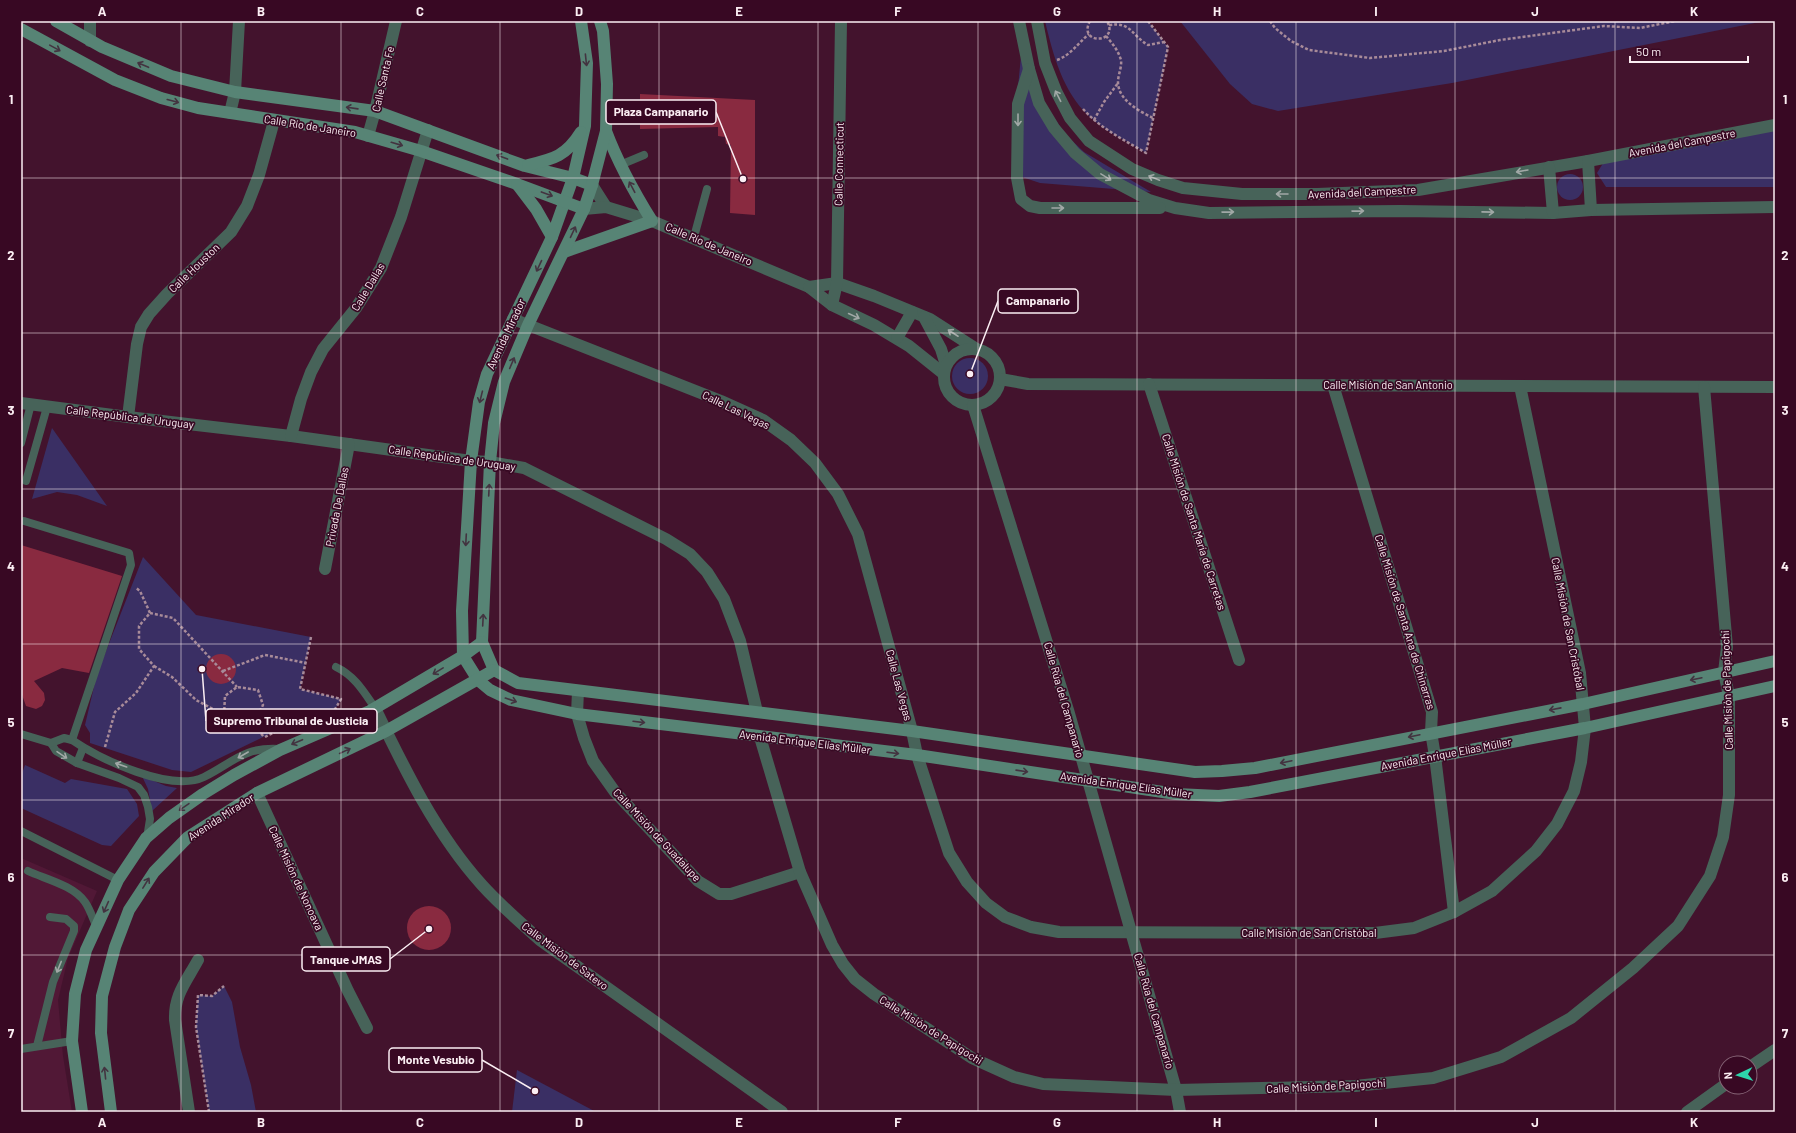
<svg xmlns="http://www.w3.org/2000/svg" width="1796" height="1133" font-family="Barlow,sans-serif">
  <style>
    .built { fill: #511836 }
    .green { fill: #3a2f64 }
    .building { fill: #892a40 }
    .lines { fill: none; stroke-linecap: round; stroke-linejoin: round }
    .path { stroke: #a88b99; stroke-width: 2.5; stroke-dasharray: 3 2; stroke-linecap: butt }
    .lane { stroke: #476359; stroke-width: 8 }
    .street { stroke: #476359; stroke-width: 12 }
    .secondary { stroke: #578475; stroke-width: 12 }
    .oneway { stroke: #433340 }
    .oneway2 { stroke: #a1a8a6 }
    .grid { fill: none; stroke: #fbeef3; stroke-width: 1; stroke-opacity: 0.55 }
    .labels { text-anchor: middle; stroke-width: 3.5; stroke-linejoin: round; paint-order: stroke }
    .street-label { font-size: 11px; fill: #fbeef3; stroke: #380823 }
    .leader { fill: none; stroke: #fbeef3; stroke-width: 1.5 }
    .callout-dot { fill: #fbeef3; stroke: #380823; stroke-width: 1.5 }
    .callout { fill: #380823; stroke: #fbeef3; stroke-width: 1.5 }
    .callout-label { font-size: 12px; text-anchor: middle; font-weight: bold; fill: #fbeef3 }
    .neatline { fill: none; stroke: #fbeef3; stroke-width: 1.5 }
    .grid-label { font-size: 13px; text-anchor: middle; font-weight: bold; fill: #fbeef3 }
  </style>
  <rect width="100%" height="100%" fill="#43132d"/>
  <polygon class="built" points="21,858 97,891 68,958 58,1000 63,1056 72,1112 21,1112"/>
  <g class="green">
    <path d="M1045,21h103l20,26 -22,106c-19,-12 -41,-22 -57,-37 -26,-24 -36,-61 -44,-95z"/>
    <polygon points="1180,21 1765,21 1452,83 1278,111 1252,104 1230,84"/>
    <polygon points="1021,56 1028,78 1065,134 1084,152 1151,192 1040,183 1022,177 1016,108"/>
    <polygon points="1775,124 1775,187 1606,187 1597,173 1605,160"/>
    <circle cx="1570" cy="187" r="13"/>
    <circle cx="970" cy="376" r="18"/>
    <polygon points="52,428 107,506 77,495 57,492 32,499"/>
    <polygon points="143,557 196,615 311,637 300,689 341,699 332,715 318,720 294,722 191,772 172,770 90,743 90,733 85,725 97,674"/>
    <polygon points="25,765 65,783 71,779 127,789 137,804 139,816 111,846 102,845 21,808 21,776"/>
    <polygon points="142,776 166,786 177,788 152,811 148,789"/>
    <polygon points="224,986 232,1002 240,1047 251,1085 256,1112 209,1112 196,1027 198,995 212,996"/>
    <polygon points="517,1070 596,1112 512,1112"/>
  </g>
  <g class="building">
    <polygon points="640,94 755,100 755,215 730,213 731,145 726,144 725,137 718,136 718,127 640,129"/>
    <polygon points="21,545 122,576 89,673 62,668 34,681 44,693 45,700 42,706 36,709 26,706 21,692"/>
    <circle cx="221" cy="669" r="15"/>
    <circle cx="429" cy="928" r="22"/>
  </g>
  <g class="lines">
    <g class="path">
      <path d="M1090,21c-13,24 30,23 17,0"/>
      <polyline points="1270,21 1275,28 1291,41 1309,50 1370,58 1444,51 1500,40 1604,26 1640,28 1675,21"/>
      <path d="M1109,25c23,-3 22,10 39,20l16,-3"/>
      <path d="M1106,36c6,7 12,14 15,24 1,7 -3,15 -3,22 0,18 21,29 35,36"/>
      <path d="M1057,60c14,-5 21,-17 32,-26"/>
      <path d="M1083,109c17,19 41,31 63,44l22,-106 -20,-26"/>
      <polyline points="1094,120 1104,102 1118,83"/>
      <polyline points="150,613 173,618 237,687"/>
      <polyline points="311,637 300,689 341,699 334,711"/>
      <polyline points="154,666 172,677 196,700 224,715 233,728 253,724 264,737"/>
      <polyline points="223,671 265,655 306,663"/>
      <polyline points="224,715 225,696 237,687 258,690 263,705 253,724"/>
      <polyline points="265,737 294,722 311,721"/>
      <polyline points="105,747 115,712 136,693 154,666 139,649 139,626 150,613 140,591 136,588"/>
      <polyline points="209,1112 196,1027 198,995 212,996 224,986"/>
    </g>
    <g class="lane">
      <polyline points="620,165 644,155"/>
      <polyline points="694,237 707,189"/>
      <polyline points="21,443 31,404"/>
      <polyline points="26,481 47,407"/>
      <polyline points="24,521 129,553 131,565 72,740"/>
      <path d="M336,667c19,9 28,25 39,41"/>
      <polyline points="21,734 51,743 56,751 77,763 119,778 138,787 144,795 148,807 150,819 147,838"/>
      <path d="M51,743l13,-5 8,2c28,19 99,53 132,37 30,-15 39,-30 75,-28"/>
      <polyline points="77,763 83,748"/>
      <polyline points="21,831 118,880"/>
      <path d="M28,871c17,8 45,14 57,31 5,7 8,17 12,26"/>
      <polyline points="37,1046 53,982 74,931 74,926 66,919 50,917"/>
      <polyline points="21,1049 72,1041"/>
    </g>
    <g class="street">
      <polyline points="90,21 90,41"/>
      <polyline points="1019,21 1029,69 1039,103 1054,128 1075,153 1100,174 1149,200 1175,208 1209,213 1400,211 1553,213 1591,210 1775,207"/>
      <polyline points="1037,21 1045,63 1056,91 1070,118 1089,141 1132,169 1158,180 1183,188 1242,194 1317,194 1418,190 1588,161 1775,125"/>
      <polyline points="1029,69 1018,104 1017,178 1021,199 1030,206 1040,208 1160,208"/>
      <polyline points="230,113 235,92 239,21"/>
      <polyline points="368,136 375,111 396,21"/>
      <polyline points="1588,161 1591,210"/>
      <polyline points="1549,167 1553,213"/>
      <polyline points="592,185 606,207"/>
      <polyline points="584,209 606,207 652,221 809,287 832,305 874,325 909,346 944,374"/>
      <polyline points="809,287 837,283 874,296 930,319 975,348"/>
      <polyline points="832,305 837,283 841,21"/>
      <polyline points="924,317 941,349 946,365"/>
      <polyline points="513,319 721,401 763,420 791,440 815,463 838,494 858,534 912,731 917,755 949,853 967,882 986,903 1005,917 1031,927 1059,932 1375,933 1414,928 1454,912 1492,891 1536,851 1557,824 1574,791 1581,762 1585,728 1580,673 1520,386"/>
      <polyline points="897,338 912,312"/>
      <circle cx="972" cy="377" r="28"/>
      <polyline points="1000,379 1028,384 1775,387"/>
      <polyline points="1149,384 1239,660"/>
      <polyline points="1333,385 1432,712 1431,732 1435,756 1454,912"/>
      <polyline points="21,403 128,417 291,436 471,461 490,462 524,468 666,539 690,554 707,572 724,599 740,641 757,712"/>
      <polyline points="973,405 1068,710 1176,1090 1180,1112"/>
      <polyline points="128,417 137,344 141,327 149,314 167,294 231,232 247,206 259,175 274,121"/>
      <polyline points="291,436 301,399 311,372 323,349 356,308 381,268 401,217 428,130"/>
      <polyline points="325,569 349,444"/>
      <polyline points="578,691 577,714 584,738 593,761 615,792 698,881 719,894 731,894 800,872"/>
      <path d="M375,708c30,62 61,126 107,177 18,20 38,37 58,55l242,172"/>
      <polyline points="760,737 800,872 832,945 843,964 855,979 874,994 972,1058 1014,1077 1043,1084 1176,1090 1355,1086 1433,1078 1501,1057 1571,1018 1633,968 1678,926 1710,876 1723,837 1729,795 1729,696 1724,672 1727,647 1704,387"/>
      <polyline points="257,793 348,991 367,1028"/>
      <polyline points="1750,1067 1775,1050"/>
      <path d="M189,1112l-14,-92c-1,-25 11,-38 23,-60"/>
      <polyline points="1687,1112 1726,1084"/>
    </g>
    <g class="secondary">
      <polyline points="56,21 102,47 171,76 235,92 375,111 525,166 573,178 592,185"/>
      <polyline points="581,21 587,63 585,126 573,178 552,237 487,374 479,402 471,461 462,611 463,656 478,680 490,690 511,700 577,714 917,755 1176,794 1219,796 1250,792 1585,728 1775,686"/>
      <polyline points="21,29 115,80 161,98 198,108 355,132 421,151 517,184 584,209"/>
      <path d="M528,165c26,-6 38,-9 53,-33"/>
      <polyline points="517,184 536,209 552,237"/>
      <path d="M564,252l88,-31c-18,-29 -34,-58 -46,-90"/>
      <polyline points="494,670 518,683 912,731 1195,772 1222,771 1255,768 1583,704 1775,661"/>
      <polyline points="494,670 482,642 490,462 494,423 504,382 528,325 584,209 592,185 606,131 607,84 603,31 600,21"/>
      <polyline points="82,1112 72,1041 75,994 86,950 118,880 146,838 169,818 203,794 234,775 280,750 370,711 463,656 482,642"/>
      <polyline points="111,1112 101,1033 102,996 115,947 129,910 154,872 188,837 257,793 386,731 494,670"/>
    </g>
  </g>
  <defs><path id="oneway-shaft" d="M-6 0H5M1.5-3L5.5 0L1.5 3" fill="none" stroke-width="1.6" stroke-linecap="round" stroke-linejoin="round"/></defs>
  <g class="oneway">
    <use href="#oneway-shaft" transform="translate(55 48) rotate(29)"/>
    <use href="#oneway-shaft" transform="translate(586 60) rotate(84)"/>
    <use href="#oneway-shaft" transform="translate(143 65) rotate(-157)"/>
    <use href="#oneway-shaft" transform="translate(173 101) rotate(15)"/>
    <use href="#oneway-shaft" transform="translate(352 108) rotate(-172)"/>
    <use href="#oneway-shaft" transform="translate(397 144) rotate(16)"/>
    <use href="#oneway-shaft" transform="translate(502 157) rotate(-160)"/>
    <use href="#oneway-shaft" transform="translate(632 187) rotate(-118)"/>
    <use href="#oneway-shaft" transform="translate(547 194) rotate(20)"/>
    <use href="#oneway-shaft" transform="translate(573 232) rotate(-65)"/>
    <use href="#oneway-shaft" transform="translate(539 266) rotate(115)"/>
    <use href="#oneway-shaft" transform="translate(512 363) rotate(-67)"/>
    <use href="#oneway-shaft" transform="translate(481 397) rotate(104)"/>
    <use href="#oneway-shaft" transform="translate(489 490) rotate(-87)"/>
    <use href="#oneway-shaft" transform="translate(466 540) rotate(93)"/>
    <use href="#oneway-shaft" transform="translate(483 620) rotate(-87)"/>
    <use href="#oneway-shaft" transform="translate(438 671) rotate(149)"/>
    <use href="#oneway-shaft" transform="translate(1696 679) rotate(168)"/>
    <use href="#oneway-shaft" transform="translate(511 700) rotate(19)"/>
    <use href="#oneway-shaft" transform="translate(1555 709) rotate(169)"/>
    <use href="#oneway-shaft" transform="translate(639 722) rotate(7)"/>
    <use href="#oneway-shaft" transform="translate(1414 736) rotate(168)"/>
    <use href="#oneway-shaft" transform="translate(297 742) rotate(157)"/>
    <use href="#oneway-shaft" transform="translate(345 751) rotate(-25)"/>
    <use href="#oneway-shaft" transform="translate(893 753) rotate(7)"/>
    <use href="#oneway-shaft" transform="translate(1286 762) rotate(168)"/>
    <use href="#oneway-shaft" transform="translate(1022 771) rotate(8)"/>
    <use href="#oneway-shaft" transform="translate(184 807) rotate(145)"/>
    <use href="#oneway-shaft" transform="translate(146 883) rotate(-58)"/>
    <use href="#oneway-shaft" transform="translate(106 907) rotate(114)"/>
    <use href="#oneway-shaft" transform="translate(105 1073) rotate(-96)"/>
  </g>
  <g class="oneway2">
    <use href="#oneway-shaft" transform="translate(1058 96) rotate(-117)"/>
    <use href="#oneway-shaft" transform="translate(1018 120) rotate(90)"/>
    <use href="#oneway-shaft" transform="translate(1522 171) rotate(170)"/>
    <use href="#oneway-shaft" transform="translate(1106 177) rotate(31)"/>
    <use href="#oneway-shaft" transform="translate(1154 178) rotate(-158)"/>
    <use href="#oneway-shaft" transform="translate(1282 194) rotate(-180)"/>
    <use href="#oneway-shaft" transform="translate(1058 208)"/>
    <use href="#oneway-shaft" transform="translate(1358 211) rotate(-1)"/>
    <use href="#oneway-shaft" transform="translate(1228 212) rotate(-1)"/>
    <use href="#oneway-shaft" transform="translate(1488 212) rotate(1)"/>
    <use href="#oneway-shaft" transform="translate(854 316) rotate(25)"/>
    <use href="#oneway-shaft" transform="translate(953 333) rotate(-147)"/>
    <use href="#oneway-shaft" transform="translate(62 755) rotate(34)"/>
    <use href="#oneway-shaft" transform="translate(243 755) rotate(150)"/>
    <use href="#oneway-shaft" transform="translate(121 765) rotate(-161)"/>
    <use href="#oneway-shaft" transform="translate(59 967) rotate(112)"/>
  </g>
  <path class="grid" d="M181,21v1091M341,21v1091M500,21v1091M659,21v1091M818,21v1091M978,21v1091M1137,21v1091M1296,21v1091M1455,21v1091M1615,21v1091M21,178h1754M21,333h1754M21,489h1754M21,644h1754M21,800h1754M21,955h1754"/>
  <g class="labels">
    <g class="street-label">
      <text transform="translate(383 79) rotate(-77)" y="4">Calle Santa Fe</text>
      <text transform="translate(310 126) rotate(9)" y="4">Calle Río de Janeiro</text>
      <text transform="translate(1682 143) rotate(-11)" y="4">Avenida del Campestre</text>
      <text transform="translate(839 164) rotate(-89)" y="4">Calle Connecticut</text>
      <text transform="translate(1362 192) rotate(-3)" y="4">Avenida del Campestre</text>
      <text transform="translate(709 244) rotate(23)" y="4">Calle Río de Janeiro</text>
      <text transform="translate(194 268) rotate(-44)" y="4">Calle Houston</text>
      <text transform="translate(368 287) rotate(-59)" y="4">Calle Dallas</text>
      <text transform="translate(506 334) rotate(-65)" y="4">Avenida Mirador</text>
      <text x="1388" y="389">Calle Misión de San Antonio</text>
      <text transform="translate(736 410) rotate(26)" y="4">Calle Las Vegas</text>
      <text transform="translate(130 417) rotate(7)" y="4">Calle República de Uruguay</text>
      <text transform="translate(452 458) rotate(8)" y="4">Calle República de Uruguay</text>
      <text transform="translate(337 507) rotate(-79)" y="4">Privada De Dallas</text>
      <text transform="translate(1194 522) rotate(72)" y="4">Calle Misión de Santa María de Carretas</text>
      <text transform="translate(1405 622) rotate(73)" y="4">Calle Misión de Santa Ana de Chinarras</text>
      <text transform="translate(1568 624) rotate(79)" y="4">Calle Misión de San Cristóbal</text>
      <text transform="translate(899 685) rotate(75)" y="4">Calle Las Vegas</text>
      <text transform="translate(1727 690) rotate(-92)" y="4">Calle Misión de Papigochi</text>
      <text transform="translate(1064 700) rotate(74)" y="4">Calle Rúa del Campanario</text>
      <text transform="translate(805 742) rotate(7)" y="4">Avenida Enrique Elías Müller</text>
      <text transform="translate(1446 754) rotate(-11)" y="4">Avenida Enrique Elías Müller</text>
      <text transform="translate(1126 785) rotate(8)" y="4">Avenida Enrique Elías Müller</text>
      <text transform="translate(221 817) rotate(-33)" y="4">Avenida Mirador</text>
      <text transform="translate(657 835) rotate(47)" y="4">Calle Misión de Guadalupe</text>
      <text transform="translate(296 878) rotate(65)" y="4">Calle Misión de Nonoava</text>
      <text x="1309" y="937">Calle Misión de San Cristóbal</text>
      <text transform="translate(565 956) rotate(37)" y="4">Calle Misión de Satevo</text>
      <text transform="translate(1154 1011) rotate(74)" y="4">Calle Rúa del Campanario</text>
      <text transform="translate(931 1030) rotate(32)" y="4">Calle Misión de Papigochi</text>
      <text transform="translate(1326 1086) rotate(-3)" y="4">Calle Misión de Papigochi</text>
    </g>
  </g>
  <path class="leader" d="M743 179L716 112M970 374L998 301M202 669L206 721M429 929L390 959M535 1091L482 1060"/>
  <g class="callout-dot">
    <circle cx="743" cy="179" r="4"/>
    <circle cx="970" cy="374" r="4"/>
    <circle cx="202" cy="669" r="4"/>
    <circle cx="429" cy="929" r="4"/>
    <circle cx="535" cy="1091" r="4"/>
  </g>
  <g class="callout">
    <rect x="606" y="100" width="110" height="24" rx="4"/>
    <rect x="998" y="289" width="80" height="24" rx="4"/>
    <rect x="206" y="709" width="171" height="24" rx="4"/>
    <rect x="302" y="947" width="88" height="24" rx="4"/>
    <rect x="389" y="1048" width="93" height="24" rx="4"/>
  </g>
  <g class="callout-label">
    <text x="661" y="116">Plaza Campanario</text>
    <text x="1038" y="305">Campanario</text>
    <text x="291" y="725">Supremo Tribunal de Justicia</text>
    <text x="346" y="964">Tanque JMAS</text>
    <text x="436" y="1064">Monte Vesubio</text>
  </g>
  <rect width="1796" height="1133" fill="none" stroke="#380823" stroke-width="44"/>
  <g transform="translate(1738 1075) rotate(266)"><circle r="19" fill="#380823" stroke="#866476"/>
  <path d="M0-3L7 15L0 10L-7 15Z" fill="#2ed4ab"/>
  <text y="-6" font-size="11" font-weight="bold" text-anchor="middle" fill="#fbeef3">N</text>
  </g>
  <path d="M1630 56v6h118v-6" fill="none" stroke="#fbeef3" stroke-width="2"/>
  <text x="1636" y="56" font-size="12" fill="#fbeef3" stroke="#380823" stroke-width="3" paint-order="stroke">50 m</text>
  <rect x="22" y="22" width="1752" height="1089" class="neatline"/>
  <g class="grid-label">
    <text x="102" y="16">A</text>
    <text x="261" y="16">B</text>
    <text x="420" y="16">C</text>
    <text x="579" y="16">D</text>
    <text x="739" y="16">E</text>
    <text x="898" y="16">F</text>
    <text x="1057" y="16">G</text>
    <text x="1217" y="16">H</text>
    <text x="1376" y="16">I</text>
    <text x="1535" y="16">J</text>
    <text x="1694" y="16">K</text>
    <text x="11" y="104">1</text>
    <text x="1785" y="104">1</text>
    <text x="11" y="260">2</text>
    <text x="1785" y="260">2</text>
    <text x="11" y="415">3</text>
    <text x="1785" y="415">3</text>
    <text x="11" y="571">4</text>
    <text x="1785" y="571">4</text>
    <text x="11" y="727">5</text>
    <text x="1785" y="727">5</text>
    <text x="11" y="882">6</text>
    <text x="1785" y="882">6</text>
    <text x="11" y="1038">7</text>
    <text x="1785" y="1038">7</text>
    <text x="102" y="1127">A</text>
    <text x="261" y="1127">B</text>
    <text x="420" y="1127">C</text>
    <text x="579" y="1127">D</text>
    <text x="739" y="1127">E</text>
    <text x="898" y="1127">F</text>
    <text x="1057" y="1127">G</text>
    <text x="1217" y="1127">H</text>
    <text x="1376" y="1127">I</text>
    <text x="1535" y="1127">J</text>
    <text x="1694" y="1127">K</text>
  </g>
</svg>
